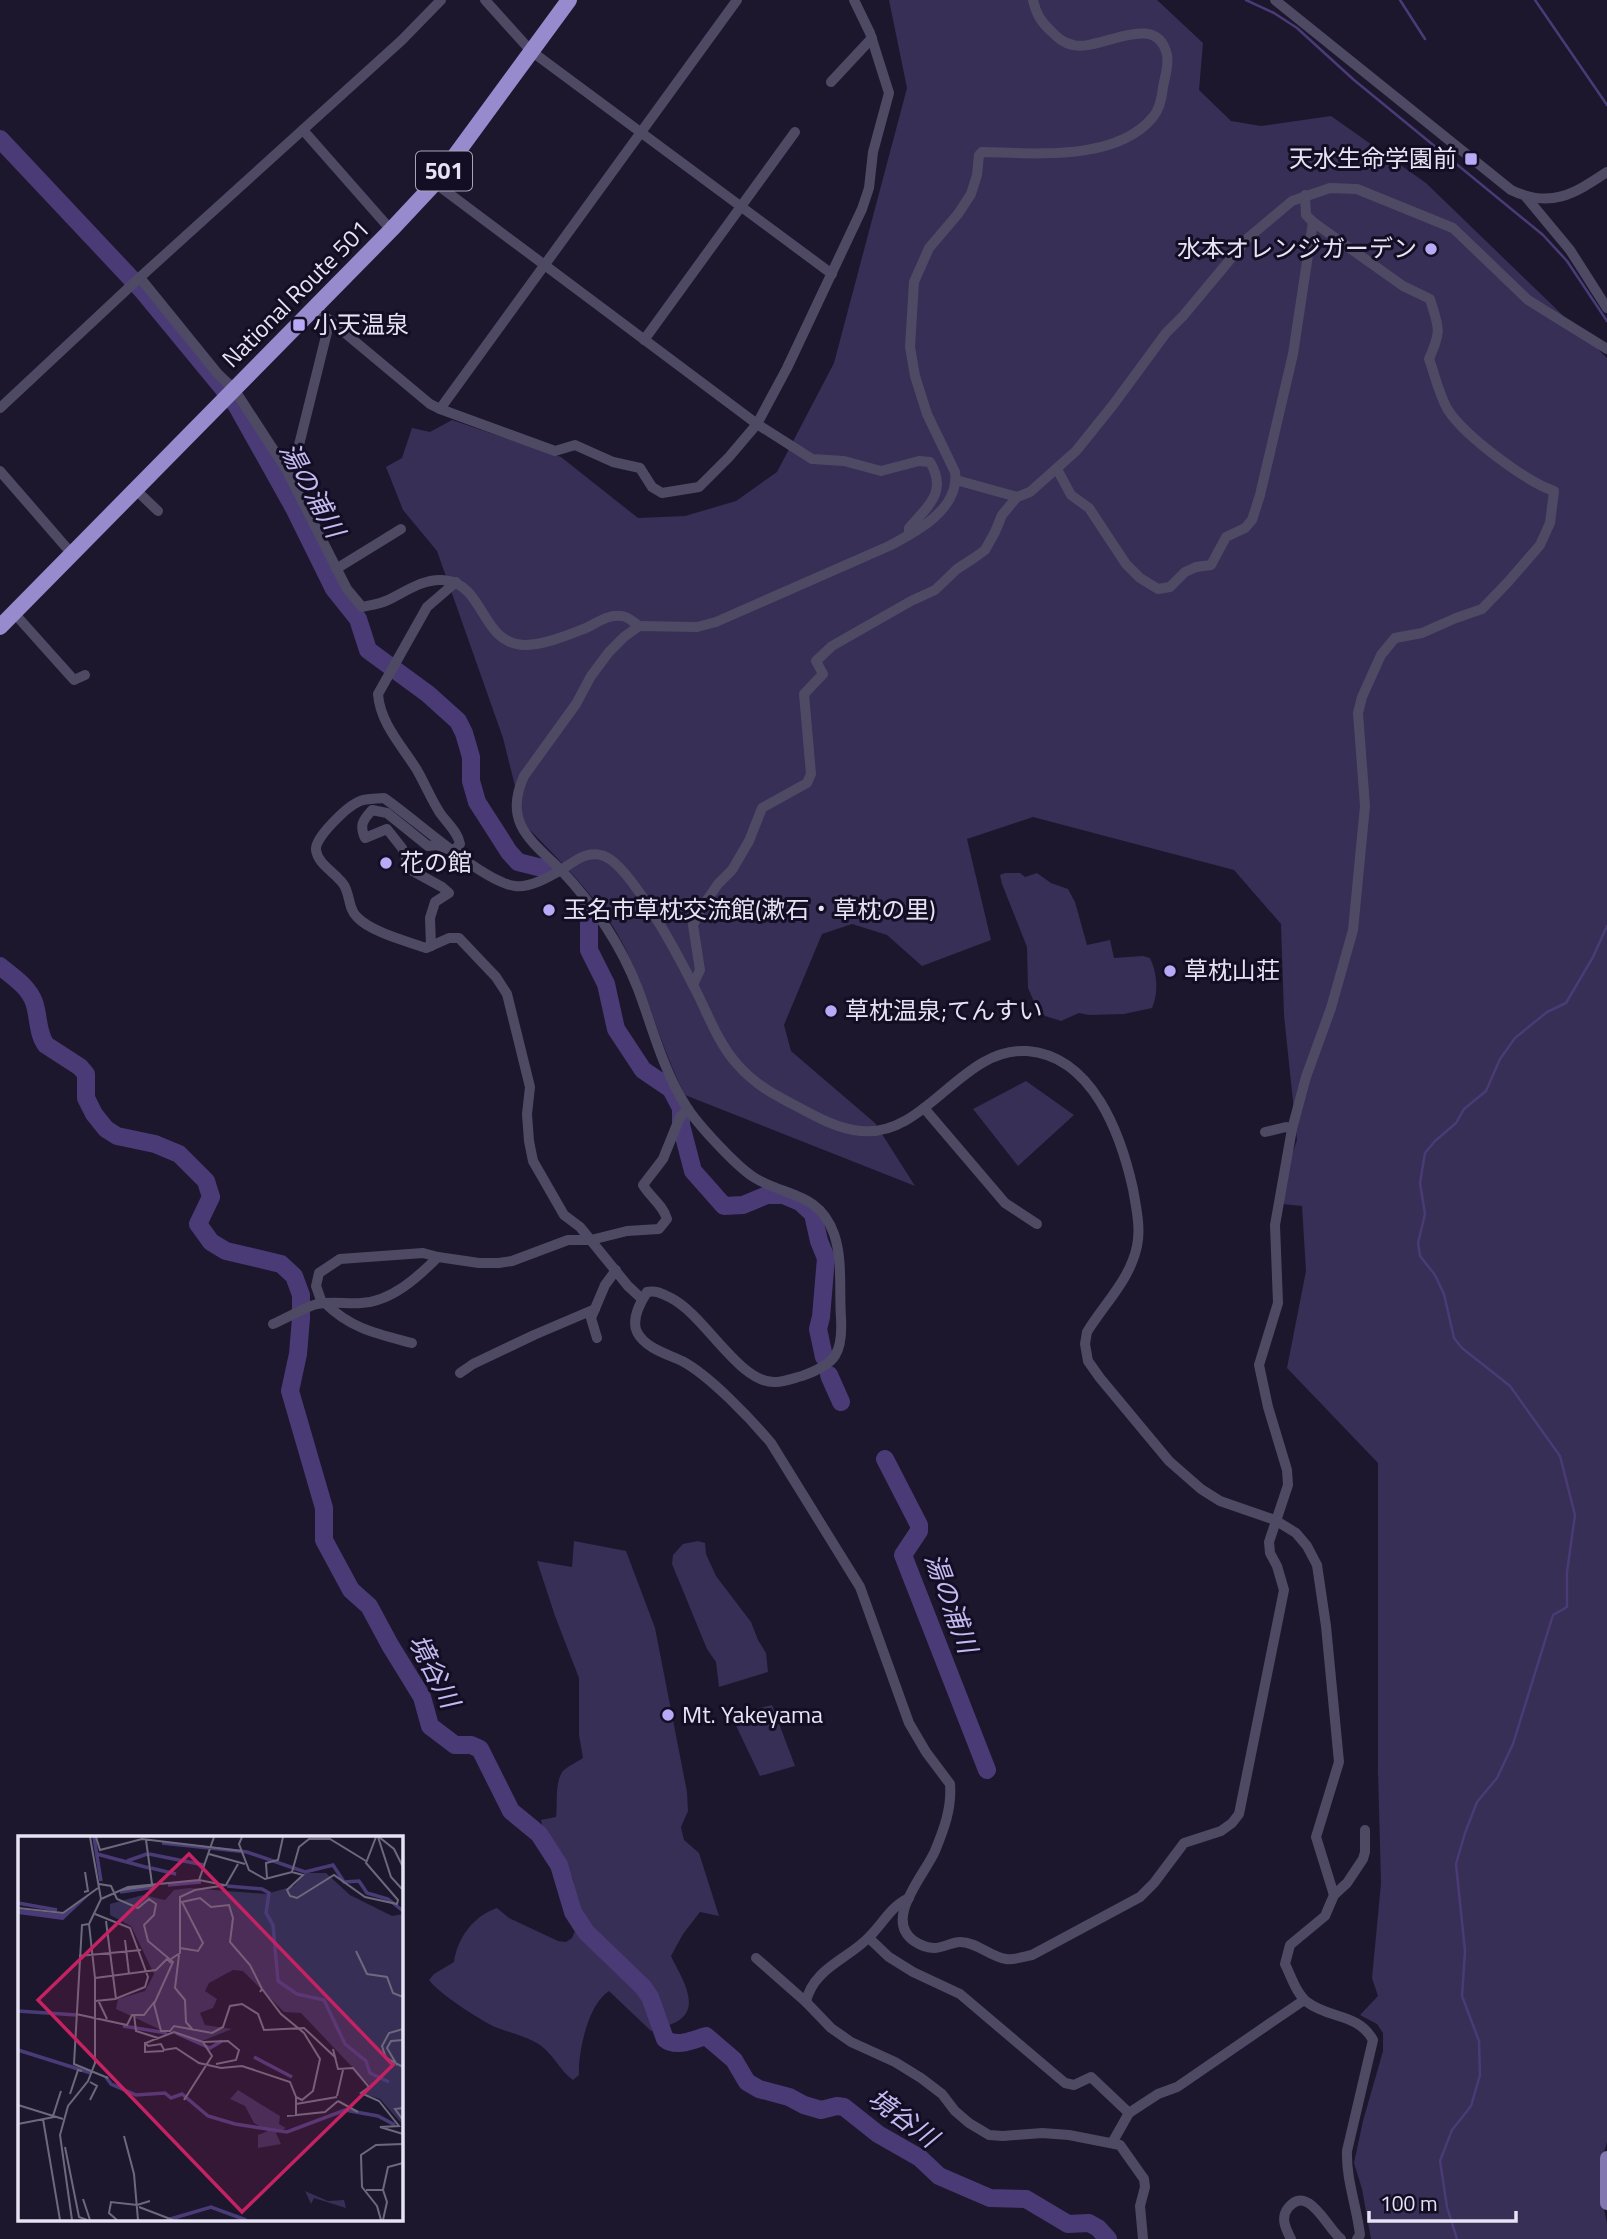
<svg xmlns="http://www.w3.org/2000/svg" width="1607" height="2239" font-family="'Titillium Web','Noto Sans JP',sans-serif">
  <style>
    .green { fill: #372f55 }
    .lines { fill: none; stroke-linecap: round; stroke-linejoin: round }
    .stream { stroke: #4a3b77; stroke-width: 2.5 }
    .river { stroke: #4a3b77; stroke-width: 18 }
    .minor { stroke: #4f4a64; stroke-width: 10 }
    .major { stroke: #8378af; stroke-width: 14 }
    .highway { stroke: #978acd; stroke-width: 16 }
    .poi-dot { fill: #b9aaf7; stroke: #130e23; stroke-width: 2.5 }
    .labels { text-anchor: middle; stroke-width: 6; stroke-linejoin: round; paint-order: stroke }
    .shield { fill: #130e23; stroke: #a7a4b5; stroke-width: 2 }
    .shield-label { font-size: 23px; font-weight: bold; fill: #e6e4f4 }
    .poi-label { font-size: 24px; fill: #e6e4f4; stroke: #130e23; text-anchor: start }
    .street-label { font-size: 24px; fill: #e6e4f4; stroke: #130e23 }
    .water-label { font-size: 26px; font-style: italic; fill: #c3baf1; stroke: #130e23 }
    .inset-river { fill: none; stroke: #4a3b77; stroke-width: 3.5 }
    .inset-road { fill: none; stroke: #6d697d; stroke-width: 2 }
    .view { fill: #c42263; fill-opacity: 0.15; stroke: #c42263; stroke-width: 3.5 }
    .inset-edge { fill: none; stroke: #e6e4f4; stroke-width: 3.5 }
  </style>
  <rect width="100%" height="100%" fill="#1c172d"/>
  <g class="green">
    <path d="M889,0h268l46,43 -4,47 32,31 30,5 70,-10 95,67 181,175v1784l-5,17 5,16v36l-5,-11 5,23v16h-236l-9,-50 -8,-26 9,-42 20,-70v-18l-6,-9 -17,-9 18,-19 -6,-18 9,-95 -3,-111v-309l-91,-95 19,-97 -4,-65 -20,-2 7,-41 8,-23 -13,-125 -3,-91 -47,-54 -201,-53 -66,22 24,101 -69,26 -35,-31 -35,-11 -30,10 -38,91 7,26 84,72 40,63 -230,-91c-24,-47 -36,-98 -59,-145 -23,-48 -62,-85 -98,-122l-5,-10 -20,-80 -66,-187 -34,-41 -17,-43 16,-9 10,-30 18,4 22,-12 109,37 77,61 47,-2 51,-15 41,-29 57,-109 73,-275z"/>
    <path d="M1005,873h15l5,4 12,-4 14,10 17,6 7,13 12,43 23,-5 4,18 29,-2 7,2c7,15 9,34 2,50l-28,6 -35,1 -10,-2 -18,8 -16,-5 -10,-12 -7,-16 -1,-41 -25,-63 -2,-9z"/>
    <polygon points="1026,1081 1074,1115 1018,1166 973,1109"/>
    <path d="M574,1541l52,10 29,77 32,164 1,19 -7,16 3,13 15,13 20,63 -19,-4 -17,22 -12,22c7,16 29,46 11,62 -8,7 -21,9 -31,13l-42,-40c-21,13 -31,61 -30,84l-6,5c-13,-9 -19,-25 -33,-35 -14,-9 -30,-12 -45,-18 -15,-7 -57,-34 -66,-47l5,-6 20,-12c3,-23 19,-46 43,-54l12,10 49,23 8,1 6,-4 6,-14 -5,-45 -12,-21 -15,-18 -5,-20 15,-3c2,-13 -2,-34 7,-46 5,-5 14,-9 20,-13l-4,-23v-57l-24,-62 -18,-55 35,6z"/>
    <polygon points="698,1541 705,1543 706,1554 716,1576 751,1622 758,1640 766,1653 768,1672 719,1687 716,1662 707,1649 672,1564 673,1555 683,1544"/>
    <polygon points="772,1705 795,1766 760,1776 731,1715"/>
  </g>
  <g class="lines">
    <g class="stream">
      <polyline points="1246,0 1274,13 1297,28 1354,80 1543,235 1567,261 1607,321"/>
      <polyline points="1400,0 1425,39"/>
      <polyline points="1535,0 1607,105"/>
      <polyline points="1457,2239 1447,2207 1440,2161 1452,2130 1471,2106 1480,2075 1479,2041 1462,1996 1465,1951 1456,1864 1465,1833 1477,1802 1497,1778 1513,1744 1553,1615 1567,1607 1567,1572 1575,1515 1560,1456 1510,1386 1462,1348 1454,1338 1444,1294 1435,1275 1420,1256 1418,1243 1425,1214 1420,1183 1425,1153 1435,1141 1456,1123 1464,1109 1486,1091 1500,1059 1515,1038 1547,1012 1566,1003 1593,957 1607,926"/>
    </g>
    <g class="river">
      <polyline points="0,139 142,290 222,387 237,406 294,508 334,589 358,619 368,650 428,694 458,721 464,733 471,757 471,781 477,802 509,852 518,862 546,869"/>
      <polyline points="586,911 589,920 589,950 606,984 616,1029 643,1070 671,1089 681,1108 681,1125 693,1171 724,1206 743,1205 767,1195 783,1195 800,1202 813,1214 819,1241 826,1258 821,1317 818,1329 824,1357"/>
      <path d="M0,966c13,11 28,20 34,36 5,14 3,31 12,43l34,22 6,7v24l8,16 12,15 11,7 38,8 24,10 27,27 5,16 -13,27 13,18 15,9 55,13 13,12 7,19v23l-3,36 -8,37 34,117v32l27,50 18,16 21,39 32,52 8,29 25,19h16l9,4 31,62 28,23 20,31 14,47 13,20 57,55 7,10 15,42c11,9 28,1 41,-3l28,24 13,22 12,7 30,8 15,8 17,5 16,-4 7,1 34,27 42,24 19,18 51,22 36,1 42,25 21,-1 9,5 10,11"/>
      <polyline points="829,1375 841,1402"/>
      <polyline points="885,1459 919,1525 919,1531 903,1555 987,1770"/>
    </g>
    <g class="minor">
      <polyline points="485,0 531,51 832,274"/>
      <path d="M1033,0c3,14 8,22 18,31 7,7 12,12 22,14 26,7 84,-36 94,10 2,10 -2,22 -4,32 -1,10 -3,22 -10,30 -37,45 -119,36 -171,35l-3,3 -2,20 -6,19 -13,20 -29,34 -15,34 -4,65 5,29 12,38 28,58c5,37 -39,60 -66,74l-173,76 -19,5 -58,-1 -15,11 -15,15 -18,24 -15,28 -52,72c-21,46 6,64 37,94 14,-9 26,-20 43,-14 27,10 75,101 89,129 14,26 24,57 44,79 13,15 28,26 46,35 23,12 51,30 78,32 65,7 100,-84 166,-80 66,5 94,84 106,138 3,18 8,39 4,57 -7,34 -33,58 -50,86l-2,12 3,17 12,17 69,83 32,28 19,12 55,19 21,13 11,13 10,19 9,61 13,136 -23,75 18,58"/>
      <path d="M1275,0l236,190c39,19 63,4 96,-18"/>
      <polyline points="831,82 872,38"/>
      <polyline points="303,130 391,230"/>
      <path d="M435,183l322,241 55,35 32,2 37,10 38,-10 11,1c18,30 -2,44 -21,66v7"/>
      <polyline points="1305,195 1306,215 1313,222"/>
      <polyline points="1526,197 1570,250 1607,308"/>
      <path d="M141,279l77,95 16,15 52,80 61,120 15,18c9,-2 18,-3 26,-7 17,-8 34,-21 54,-20 44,2 37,64 83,65 19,0 43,-10 61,-17 11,-5 22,-14 35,-12 7,0 12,6 18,10"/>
      <polyline points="315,308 430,404 440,409 555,451 575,445 613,462 640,468 652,487 662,493 699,487 729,457 757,424 787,368 862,209 869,188 873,152 889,93 870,33 854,0"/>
      <polyline points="644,340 795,132"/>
      <polyline points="0,408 137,280 402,40 441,0"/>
      <polyline points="440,409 737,0"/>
      <polyline points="286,469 297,453 330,320"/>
      <path d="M1057,469l14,26 18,13 37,56 14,14 18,11 12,-2 15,-15 11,-5 15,-2 15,-28 19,-9 7,-8 8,-25 33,-141 20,-132 90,64 27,13c9,29 12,31 -1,60 6,16 10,36 19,51 17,26 77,71 106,81l-4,32 -10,22 -32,37 -26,27 -26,9 -34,15 -27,5 -14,17 -19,42 -4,16 7,93 -12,124 -22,78 -25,69 -14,52"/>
      <polyline points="0,471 72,554"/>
      <polyline points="956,480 1017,497 1030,492 1076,451 1113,405 1166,333 1183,316 1248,238 1292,201 1330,188 1357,189 1453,228 1528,300 1607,349"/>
      <polyline points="136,490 158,511"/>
      <polyline points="336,569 401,529"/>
      <path d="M456,582l-29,25 -49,87c2,29 24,52 39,76 8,14 14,29 23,43 7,10 18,19 20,31l-7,7 -16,-6 -9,1 -41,-33 -15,-3c-9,10 -13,15 -7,28l22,-9 15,19 9,22 31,17 7,6 -14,9 -5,16 1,28 18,-8h10l37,39 11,17 23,93 -3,27 2,27 4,20 31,54 16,12 48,59 14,13"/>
      <polyline points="14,613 74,680 85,675"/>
      <path d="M431,946l-5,2c-20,-7 -55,-16 -69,-31 -8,-7 -7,-20 -12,-30 -6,-13 -27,-21 -29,-37 -2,-12 31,-43 42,-48 7,-4 18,-3 26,-4 31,21 99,84 131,88 15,2 34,-9 46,-16 32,34 60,75 77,119 15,40 25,81 48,117 11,18 52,62 69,72 31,19 64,14 79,56 9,26 5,56 7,84 2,35 -5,46 -39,58 -8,2 -18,6 -26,6 -36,3 -71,-67 -105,-84 -9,-4 -14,-8 -24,-6 -7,11 -16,27 -10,40 8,16 30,22 45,29 27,14 69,58 89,82l89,144 49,136 17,29 24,32c2,24 -6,45 -15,67 -11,25 -52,68 -21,90 6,4 13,7 20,7 9,0 18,-6 26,-6 17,0 30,15 46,17 9,1 17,-2 26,-4l108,-58 14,-14 30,-40 37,-12 11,-8 7,-9 45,-224 -7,-24 -7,-13 -1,-11 19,-57 -1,-15 -19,-63 -9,-42 19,-62 -3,-78 17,-96 -6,-2 -21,5"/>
      <polyline points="693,985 700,970 693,925 702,907 718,884 732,870 749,841 762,808 807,783 811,774 804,694 823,674 816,661 832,646 911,601 935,590 957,569 974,558 985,550 995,532 1002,515 1017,497"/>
      <polyline points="924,1108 1005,1203 1037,1224"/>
      <polyline points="322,1303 316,1286 319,1273 340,1259 423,1253 438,1257"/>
      <path d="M325,1303c26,26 53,31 87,40"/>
      <path d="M273,1324c14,-6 30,-16 44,-20 15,-3 29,0 44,-1 30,-1 57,-26 77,-46l41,6h20l13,-2 56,-21h23l36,-9 32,-2 8,-10c-4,-14 -17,-22 -24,-34l20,-26 17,-42 8,-8"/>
      <polyline points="597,1338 591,1318 605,1285 616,1270"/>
      <polyline points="460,1373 473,1364 534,1335 595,1309"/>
      <polyline points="869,1938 889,1957 913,1972 960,1994 1065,2083 1074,2085 1091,2077 1129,2113"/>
      <polyline points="756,1958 806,2002 831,2028 851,2042 895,2062 921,2078 942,2094 955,2111 969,2123 989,2135 1003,2136 1042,2133 1069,2135 1120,2145 1144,2179 1145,2187 1140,2206 1143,2239"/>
      <path d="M806,2002c7,-34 43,-43 64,-66 14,-14 21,-30 39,-38"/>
      <polyline points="1112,2143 1129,2113 1158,2094 1177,2087 1304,2000"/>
      <path d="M1291,2239c-5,-10 -11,-21 -3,-31 20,-25 39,20 53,31"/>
      <path d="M1357,2239l3,-4c-3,-28 -14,-55 -13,-84l26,-111c-15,-27 -44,-21 -66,-38 -11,-9 -16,-26 -22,-38l5,-19 35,-29 9,-21 13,-12 16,-24 2,-7v-22"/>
    </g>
    <polyline class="major" points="1607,2158 1607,2203"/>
    <polyline class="highway" points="0,627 391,230 435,183 569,0"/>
  </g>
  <g class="poi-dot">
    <rect x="1464" y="152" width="14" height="14" rx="3.5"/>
    <circle cx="1431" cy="249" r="7"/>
    <rect x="292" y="318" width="14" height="14" rx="3.5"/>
    <circle cx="386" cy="863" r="7"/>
    <circle cx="549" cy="910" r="7"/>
    <circle cx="1170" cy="971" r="7"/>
    <circle cx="831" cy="1011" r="7"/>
    <circle cx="668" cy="1715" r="7"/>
  </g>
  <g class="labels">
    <rect class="shield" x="416" y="151.5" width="56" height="39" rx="5"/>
    <g class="shield-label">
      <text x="444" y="179">501</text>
    </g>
    <g class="poi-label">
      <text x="1457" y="167" text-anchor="end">天水生命学園前</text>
      <text x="1417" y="257" text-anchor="end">水本オレンジガーデン</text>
      <text x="313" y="333">小天温泉</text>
      <text x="400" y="871">花の館</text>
      <text x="563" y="918">玉名市草枕交流館(漱石・草枕の里)</text>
      <text x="1184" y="979">草枕山荘</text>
      <text x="845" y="1019">草枕温泉;てんすい</text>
      <text x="682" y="1723">Mt. Yakeyama</text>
    </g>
    <g class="street-label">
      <text transform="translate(296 294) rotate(-45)" y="8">National Route 501</text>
    </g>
    <g class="water-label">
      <text transform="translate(312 490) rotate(61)" y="9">湯の浦川</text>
      <text transform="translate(951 1603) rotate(70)" y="9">湯の浦川</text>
      <text transform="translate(434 1671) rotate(63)" y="9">境谷川</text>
      <text transform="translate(903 2118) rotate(36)" y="9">境谷川</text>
    </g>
  </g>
  <g transform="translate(18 1836)">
    <rect width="385" height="385" fill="#1c172d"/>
    <path d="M287,37h21l24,22 42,21 11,-2v211l-23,-26 -15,-5 6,-7 -70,-74 -17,-1 -41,-41 -10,-1 -24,13 -4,8 12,8 -4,9 -13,5 5,12 27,4 -30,12 -41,-11 -45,-21 2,-10 27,-8 9,-17 -23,-48 -21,-11v-11l33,-9 22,5 9,-10 15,-2 77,6 28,-8zM220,254l42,26 -1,8 7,4 -10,5 5,11 -23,4v-13l10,-4 -14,-8 -9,-17 -15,-7zM287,355l23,10 16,-1 2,8 -32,-10 -3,6z" fill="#372f55"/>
    <path d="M78,53l-33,31 -45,-6v-5l45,5z" fill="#4a3b77"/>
    <path class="inset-river" d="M76,1l7,44M144,7l85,9 58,20 28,-7 11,17 15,-1 8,12 21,6 15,12M79,18l52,14M131,18l55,11M109,25l20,-7M133,32l25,6M150,49l33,-3M209,50l35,3 7,4 -3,20 7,12 5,56 19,13 27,6 21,44 21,17 4,12 19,9M102,56l35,-5M0,67l39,7M0,175l59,4M105,190l44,7M158,197l34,15 12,-7M0,214l73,23M236,221l38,20M88,241l5,7 25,11 29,-2 6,5 11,-4 26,22 27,8 52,8 58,-22 33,6 17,9M149,384l44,-13 35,13"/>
    <path class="inset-road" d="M78,1l4,13 42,-11 100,12M224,1l-3,7 10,26 16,9 27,-7 11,3 -16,15 3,6 7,2 37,-23 31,22 32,7 1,-4 -32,-37 10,-26M360,1l13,40 12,13M361,1l15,12 9,18M128,4l6,44M191,18l36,10M274,36l7,-25 10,-8h21l36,22M249,42l-1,-15 12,-3 5,-23M181,44l25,5M81,48l12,2 6,13 21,9 11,-9 7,5 -2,11 -10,10 4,16 25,21 -19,42 7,27h9l4,-5 38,7 11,-6 7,-21 12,-2 16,10 6,16 40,-2 32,30M103,54l35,-5M66,56l4,-1 -3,-19M83,63l27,-12 71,-7 15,-43M0,72l45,5 35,-25M77,78l35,14 18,49 -3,10 -30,12 -20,2M88,85l10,78M71,88l-7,1 -8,139 34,14M107,104l4,34M162,112l18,3 5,-8 -21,-41 18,-4 11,9 18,-2 4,13 -3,24 20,23 12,24M338,115l11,23 20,3 6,16 10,4M161,119l-4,33 10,12 1,22 7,8M61,120l62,-6M153,123l9,-6v-56l15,-7 31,-5 12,-21M77,142l61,-8 11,-11 4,4M242,156l2,-3 19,25 23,19 16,26 -7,32 -11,9 -6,-3M80,164l9,19M58,178l51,11 5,-10h12l11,-14M116,178l2,17 22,7 -12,5 2,3 13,-2 3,6 12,-2 23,15 22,5 21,-2 48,16 6,15v19M385,193l-14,4 -7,13 4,12 17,9M138,203l18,-7 29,10 25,-1 11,9 -3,10 -20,4M127,206v10l19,-1M315,213l5,20 15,-1 16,19 -8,6 18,8 20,25 -19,1 23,7M379,229l-10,-17 4,-7 12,-1M72,246l7,4 -7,14M52,258l8,-24 4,1M319,260l6,-26M166,264l28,-44 -9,-14M320,265l20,11M278,268l41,-7M0,269l45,14M385,272l-8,1 8,11M35,280l8,-25M269,280l38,-4 13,-11M25,283l17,101M0,288l36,-7M106,300l10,38 4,46M47,311l14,70 8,3M348,354h17l4,12 -4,18M365,354l5,-23 15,-4M65,363l7,21M121,371l34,13M54,384l-12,-85 8,-29 20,-25 7,-18v-85l-6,-54 12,-25 -11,-62M99,384l-8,-7 2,-11 26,3 13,-4M363,384l-4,-14 -15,-19 -1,-32 15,-10 27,-1"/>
    <path class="view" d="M171,18l204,211 -151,147 -204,-212z"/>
    <rect width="385" height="385" class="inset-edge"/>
  </g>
  <path d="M1369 2211v10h147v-10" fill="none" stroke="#e6e4f4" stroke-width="3.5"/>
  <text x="1380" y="2211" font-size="21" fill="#e6e4f4" stroke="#130e23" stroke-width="5" paint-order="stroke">100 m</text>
</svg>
